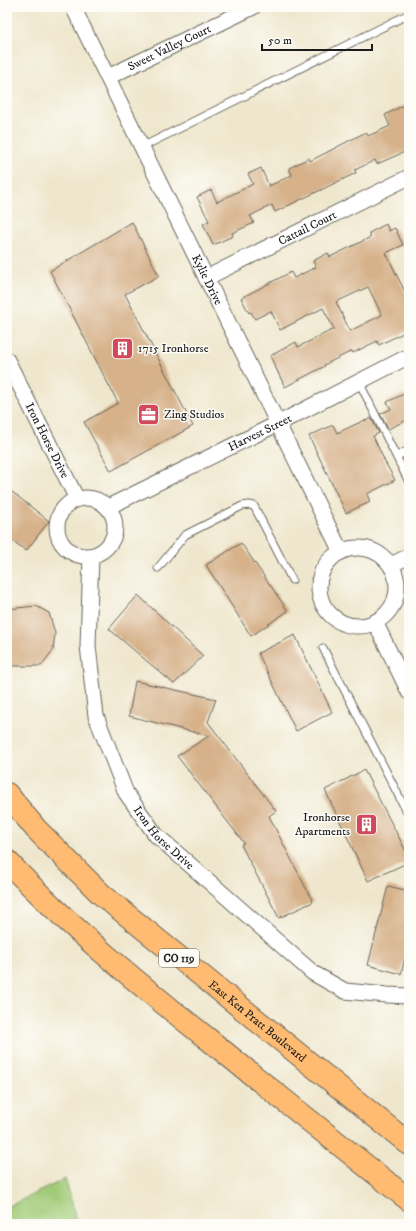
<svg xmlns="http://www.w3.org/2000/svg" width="416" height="1231" font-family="'IM FELL DW Pica',serif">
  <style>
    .green { fill: #a1cb78; stroke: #5e744a }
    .building { fill: #d6b189; fill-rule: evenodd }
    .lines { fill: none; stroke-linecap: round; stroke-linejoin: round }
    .service-casing { stroke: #66635a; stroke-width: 9 }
    .minor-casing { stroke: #66635a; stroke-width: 17 }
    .trunk-casing { stroke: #66635a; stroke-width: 24 }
    .service { stroke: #fff; stroke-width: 7 }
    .minor { stroke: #fff; stroke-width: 15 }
    .trunk { stroke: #febb71; stroke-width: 22 }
    .labels { text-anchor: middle; stroke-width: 3; stroke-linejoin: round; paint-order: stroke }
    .shield { fill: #fdfcf7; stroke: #605f5e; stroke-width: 1 }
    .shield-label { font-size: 11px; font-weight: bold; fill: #1c1c1c }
    .street-label { font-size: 12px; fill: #1c1c1c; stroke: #fdfcf7 }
    .poi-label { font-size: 12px; fill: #1c1c1c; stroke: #fdfcf7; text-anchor: start }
  </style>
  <rect width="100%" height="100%" fill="#fdfcf7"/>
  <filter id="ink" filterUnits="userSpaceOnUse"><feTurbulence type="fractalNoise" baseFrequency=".025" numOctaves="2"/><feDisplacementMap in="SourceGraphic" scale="8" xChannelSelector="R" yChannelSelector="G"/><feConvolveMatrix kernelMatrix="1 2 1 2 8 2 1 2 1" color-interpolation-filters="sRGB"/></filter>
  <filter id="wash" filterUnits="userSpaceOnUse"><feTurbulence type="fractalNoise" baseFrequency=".012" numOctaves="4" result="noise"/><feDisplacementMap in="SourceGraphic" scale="16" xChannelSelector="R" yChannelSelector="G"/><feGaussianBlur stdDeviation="0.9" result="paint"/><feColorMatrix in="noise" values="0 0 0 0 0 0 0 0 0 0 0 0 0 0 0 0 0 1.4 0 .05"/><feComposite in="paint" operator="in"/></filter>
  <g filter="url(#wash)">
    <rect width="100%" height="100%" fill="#efe7cd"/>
    <polygon class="green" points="65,1179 78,1224 7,1224 7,1207"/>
    <g id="blocks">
      <g class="building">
        <polygon points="404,105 409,115 409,150 377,164 375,160 355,170 356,173 275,212 272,205 250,216 254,223 232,233 233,236 213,245 203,224 209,221 197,197 211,190 217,202 253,184 248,174 261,168 269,186 292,175 289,168 309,158 310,161 366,132 368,136 390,126 385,115"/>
        <polygon points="132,222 159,276 125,294 193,426 111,471 84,422 118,403 50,271"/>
        <path d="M386,224l3,7 6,-3 8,17 -17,8 19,39 4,-1v39l-30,15 -2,-4 -24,12 -1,-2 -28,14 1,1 -40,21 -15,-31 26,-14 2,5 36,-18 -11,-21 -43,22 -9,-19 -16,8 -4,-7 -2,1 -8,-15 50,-26 3,6 22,-11 -3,-6 15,-8 2,4 41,-20 -2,-4zM368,287l14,28 -32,16 -14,-29z"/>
        <polygon points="404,394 409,406 409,419 388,429 380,414 391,409 387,402"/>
        <polygon points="371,418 379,433 373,436 386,464 395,480 367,494 370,502 346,513 309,436 333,425 337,433 365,420 366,421"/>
        <polygon points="7,488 49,521 26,551 7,536"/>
        <polygon points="241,543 288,611 251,636 206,565"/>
        <polygon points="138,595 203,656 174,684 109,629"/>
        <polygon points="36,606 49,613 55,633 53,650 41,666 7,666 7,609"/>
        <polygon points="295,635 332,712 296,731 258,653"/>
        <polygon points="135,681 216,699 208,722 276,811 269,816 313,902 279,918 241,845 244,843 177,756 209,736 129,716"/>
        <polygon points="364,770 409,857 409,862 368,881 325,790"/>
        <polygon points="388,886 409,891 409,942 401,974 368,965"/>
      </g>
    </g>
  </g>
  <g filter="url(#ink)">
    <use href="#blocks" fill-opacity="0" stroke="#66635a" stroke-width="1"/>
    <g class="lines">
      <defs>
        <g id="service">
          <polyline points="142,147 409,14"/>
          <polyline points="359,382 409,482"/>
          <polyline points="397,456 409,450"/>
          <polyline points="158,568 185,535 242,506 249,505 254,506 292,580"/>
          <polyline points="323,648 409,816"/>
        </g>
        <g id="minor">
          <path id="s1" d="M73,7c89,182 180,363 268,545"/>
          <path id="s2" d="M108,77l145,-70"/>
          <path id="s3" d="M206,278l203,-101"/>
          <path id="s4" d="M7,360l70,139"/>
          <circle cx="86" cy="527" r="29"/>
          <path id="s5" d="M108,507l171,-84 130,-67"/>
          <circle cx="358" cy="587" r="39"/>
          <path id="s6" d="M91,556l-3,90 8,70 30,77 30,42 157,138 32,18 42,4 22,1"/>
          <polyline points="391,565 409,556"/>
          <polyline points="375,622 409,692"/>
        </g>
        <g id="trunk">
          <path id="s7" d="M7,794l29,35 65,65 308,250"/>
          <path d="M7,861c63,67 134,125 206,182 65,53 131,105 196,157"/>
        </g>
      </defs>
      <use href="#service" class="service-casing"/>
      <use href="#minor" class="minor-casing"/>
      <use href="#trunk" class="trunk-casing"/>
      <use href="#service" class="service"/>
      <use href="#minor" class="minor"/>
      <use href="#trunk" class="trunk"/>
    </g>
  </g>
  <defs>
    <symbol id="building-square" viewBox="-11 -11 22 22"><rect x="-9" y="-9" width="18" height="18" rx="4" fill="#d1495b" stroke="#fdfcf7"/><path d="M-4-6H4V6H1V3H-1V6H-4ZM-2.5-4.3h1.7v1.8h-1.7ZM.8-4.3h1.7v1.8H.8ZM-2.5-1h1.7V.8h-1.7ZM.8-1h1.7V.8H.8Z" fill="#fff"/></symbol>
    <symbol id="office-square" viewBox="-11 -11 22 22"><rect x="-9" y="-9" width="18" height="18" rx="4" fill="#d1495b" stroke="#fdfcf7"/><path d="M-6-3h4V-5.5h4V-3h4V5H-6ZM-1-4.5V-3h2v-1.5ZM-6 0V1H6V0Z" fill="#fff"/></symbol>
  </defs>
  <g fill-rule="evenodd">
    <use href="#building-square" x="110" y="336" width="25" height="25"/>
    <use href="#office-square" x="136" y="402" width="25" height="25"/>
    <use href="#building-square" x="354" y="812" width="25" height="25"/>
  </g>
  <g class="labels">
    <rect class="shield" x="159" y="949" width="40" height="18" rx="3"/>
    <g class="shield-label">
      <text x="179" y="962">CO 119</text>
    </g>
    <g class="street-label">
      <text dy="4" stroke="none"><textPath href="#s2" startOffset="68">Sweet Valley Court</textPath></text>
      <text dy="4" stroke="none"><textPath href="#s3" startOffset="113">Cattail Court</textPath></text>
      <text dy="4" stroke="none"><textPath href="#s1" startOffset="304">Kylie Drive</textPath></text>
      <text dy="4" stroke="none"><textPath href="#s5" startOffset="169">Harvest Street</textPath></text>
      <text dy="4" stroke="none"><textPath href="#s4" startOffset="90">Iron Horse Drive</textPath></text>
      <text dy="4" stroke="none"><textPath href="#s6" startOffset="302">Iron Horse Drive</textPath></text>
      <text dy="4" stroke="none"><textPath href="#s7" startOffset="339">East Ken Pratt Boulevard</textPath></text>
    </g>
    <g class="poi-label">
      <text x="138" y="352">1715 Ironhorse</text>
      <text x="164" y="418">Zing Studios</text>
      <text x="350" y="821" text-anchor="end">Ironhorse<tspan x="350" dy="14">Apartments</tspan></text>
    </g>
  </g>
  <rect width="416" height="1231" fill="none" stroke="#fdfcf7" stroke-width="24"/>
  <path d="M262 44v6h110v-6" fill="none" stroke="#1c1c1c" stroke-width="2"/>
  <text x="268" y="44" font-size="12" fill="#1c1c1c" stroke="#fdfcf7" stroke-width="3" paint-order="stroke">50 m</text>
</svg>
